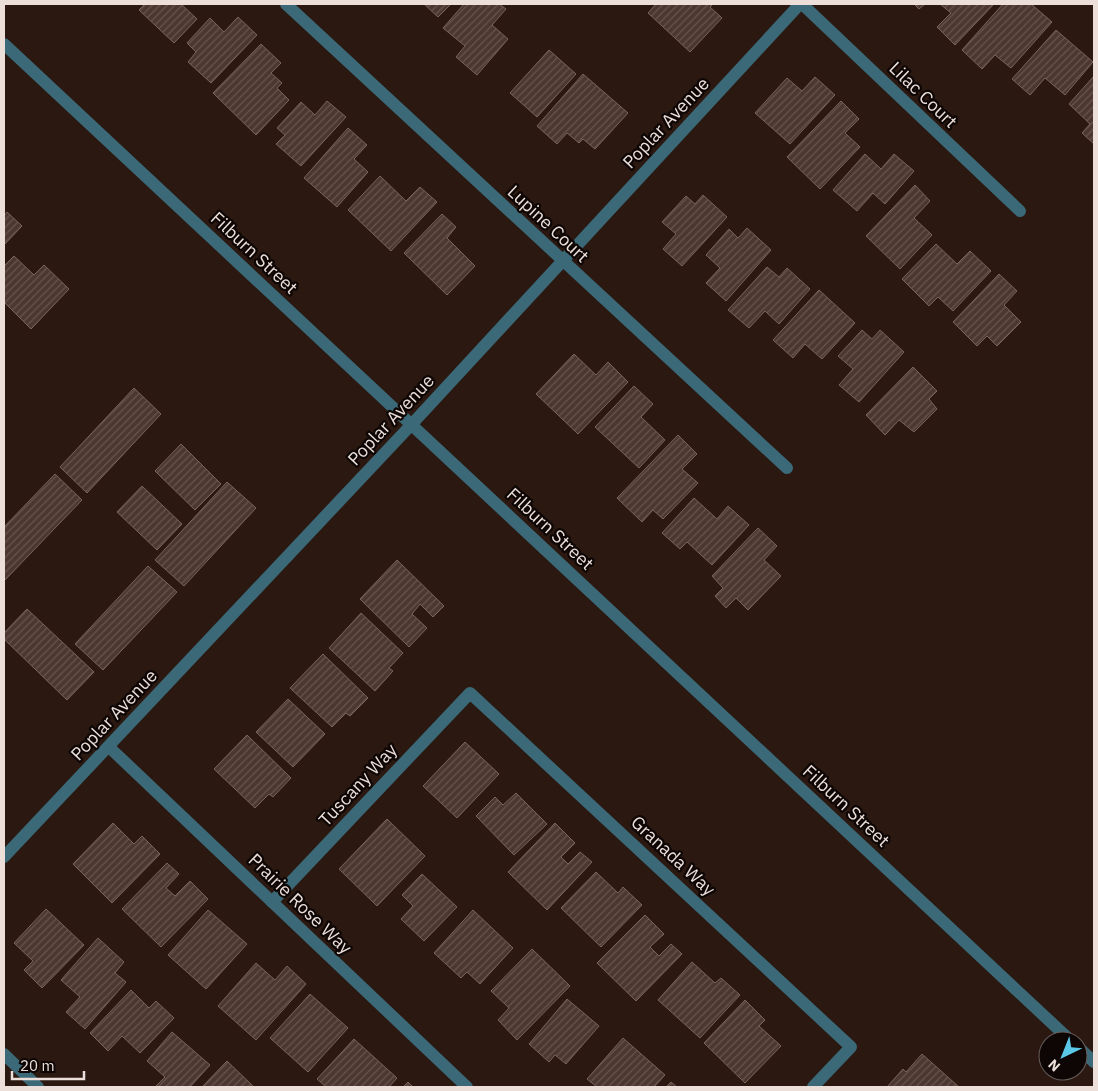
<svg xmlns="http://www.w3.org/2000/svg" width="1098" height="1091" font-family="'IBM Plex Sans',sans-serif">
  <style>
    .building { fill: url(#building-hatch); stroke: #79635b }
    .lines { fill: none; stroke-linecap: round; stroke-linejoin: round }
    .minor { stroke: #3b6977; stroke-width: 12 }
    .labels { text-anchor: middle; stroke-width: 4.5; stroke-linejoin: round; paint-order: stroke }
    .street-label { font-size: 18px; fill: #ecdfda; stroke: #0d0604 }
  </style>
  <defs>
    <pattern id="building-hatch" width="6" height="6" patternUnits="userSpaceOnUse" patternTransform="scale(1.25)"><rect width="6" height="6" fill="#4c3730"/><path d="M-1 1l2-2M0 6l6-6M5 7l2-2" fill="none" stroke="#66544d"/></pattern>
  </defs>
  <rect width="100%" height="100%" fill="#2a1811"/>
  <g class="building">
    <polygon points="145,4 181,4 197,19 174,43 139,10"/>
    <polygon points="424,4 451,4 438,17"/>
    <polygon points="464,4 499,4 506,9 492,25 508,39 477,75 456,57 465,46 443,28"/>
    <polygon points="656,4 713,4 710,7 722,18 690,52 648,13"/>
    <polygon points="914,4 925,4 919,9"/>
    <polygon points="940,4 994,4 955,45 937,27 951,13"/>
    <polygon points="1003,4 1031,4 1052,22 1011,68 995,55 982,69 962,50"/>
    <polygon points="238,17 257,35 211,83 188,62 196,52 187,43 210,18 224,32"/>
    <polygon points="1056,30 1093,62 1065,95 1045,78 1030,95 1012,79"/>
    <polygon points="261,44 281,63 271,73 282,83 277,88 289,100 256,135 213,93"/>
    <polygon points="549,50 576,74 537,117 510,93"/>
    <polygon points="583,74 628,113 595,149 583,139 579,143 567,133 557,144 537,126"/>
    <polygon points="1094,76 1094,144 1082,133 1090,124 1069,104"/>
    <polygon points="815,77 835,95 790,144 755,113 787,78 802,91"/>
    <polygon points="327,101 346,117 301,166 276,144 285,135 277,128 301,102 315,115"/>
    <polygon points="841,101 859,119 845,133 860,147 820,189 787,157"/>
    <polygon points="348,128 367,145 354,159 368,172 337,207 304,178"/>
    <polygon points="865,154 881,169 894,154 914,171 885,204 873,193 857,211 833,190"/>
    <polygon points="380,176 406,201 420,187 437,202 391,251 348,210"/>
    <polygon points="915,185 930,201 914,218 932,235 900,269 866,236"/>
    <polygon points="703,195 727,217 682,266 663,249 676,234 662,222 686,196 695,204"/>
    <polygon points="7,212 22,226 4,245 4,216"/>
    <polygon points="442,214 456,227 447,238 475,266 447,295 404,253"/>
    <polygon points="747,228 771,250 726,301 706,283 720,268 706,255 729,229 738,238"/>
    <polygon points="936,244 957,264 970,251 991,271 953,311 938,297 929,306 902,279"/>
    <polygon points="14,256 34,275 44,265 69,289 31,329 4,302 4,266"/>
    <polygon points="767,267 779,277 787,268 810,289 779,324 765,311 749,328 728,310"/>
    <polygon points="999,274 1017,291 1004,305 1021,322 997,346 987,336 977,346 953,322"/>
    <polygon points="819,290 855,323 822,359 805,344 793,358 773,340"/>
    <polygon points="862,330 872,339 880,330 904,352 859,402 839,385 853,369 838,356"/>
    <polygon points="574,354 596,375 608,362 628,382 578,434 536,394"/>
    <polygon points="913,367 937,391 929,399 937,409 914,432 899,420 885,435 866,415"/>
    <polygon points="634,386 653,404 641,417 665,440 639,468 595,427"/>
    <polygon points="134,388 161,414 87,493 60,467"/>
    <polygon points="678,435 697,454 682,469 698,483 663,519 653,510 642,522 617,498"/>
    <polygon points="181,444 221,484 195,510 155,471"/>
    <polygon points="55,474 82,500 4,581 4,527"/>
    <polygon points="227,482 256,508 184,586 155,560"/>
    <polygon points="142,486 182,524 157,550 117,512"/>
    <polygon points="694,498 717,519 728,506 749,525 712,565 687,542 680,549 662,533"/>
    <polygon points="758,528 777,546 764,560 781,576 748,610 736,598 726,608 715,596 723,588 712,576"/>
    <polygon points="397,560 444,606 433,617 420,604 412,614 427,628 409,647 360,599"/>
    <polygon points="148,566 177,592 103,670 75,644"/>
    <polygon points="27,609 94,672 67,700 4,639 4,633"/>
    <polygon points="361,613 403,653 389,668 393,671 375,691 329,648"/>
    <polygon points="323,654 368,698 350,716 346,713 332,727 290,688"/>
    <polygon points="288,699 325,734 293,767 256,732"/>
    <polygon points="247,735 291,778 273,797 269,794 255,808 214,769"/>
    <polygon points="465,742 499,774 457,818 423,786"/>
    <polygon points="516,793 547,824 514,855 476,816 495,797 503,805"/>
    <polygon points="387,819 425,856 377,906 339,869"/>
    <polygon points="113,823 134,844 142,836 160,854 112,903 73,864"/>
    <polygon points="555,823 575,843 561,857 568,864 580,852 592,862 547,910 508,872"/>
    <polygon points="167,863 179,874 166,888 175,896 190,881 208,899 161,947 122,909"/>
    <polygon points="596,872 618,893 623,887 642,905 601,947 561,908"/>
    <polygon points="422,874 457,907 424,941 401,919 413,906 402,895"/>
    <polygon points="46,909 84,945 42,988 24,970 33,961 14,943"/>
    <polygon points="208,910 247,944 206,989 168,955"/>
    <polygon points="473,910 513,948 480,984 467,972 461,978 434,953"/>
    <polygon points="645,915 664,934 650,947 659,956 671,944 682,954 636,1001 597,963"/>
    <polygon points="98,938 124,962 115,973 126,982 85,1029 66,1012 80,997 61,980"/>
    <polygon points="532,949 570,986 517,1040 498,1020 509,1008 491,991"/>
    <polygon points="692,962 715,983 721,978 740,995 700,1038 658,1000"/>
    <polygon points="256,963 275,980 287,966 306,984 256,1040 218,1006"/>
    <polygon points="131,990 149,1008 156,1001 174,1018 140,1053 122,1036 108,1051 90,1033"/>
    <polygon points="310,994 348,1028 308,1072 270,1038"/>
    <polygon points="567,999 599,1026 566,1064 555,1055 549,1062 529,1044"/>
    <polygon points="745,1000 765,1020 759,1026 781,1046 745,1083 704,1043"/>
    <polygon points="172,1032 210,1065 190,1087 155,1087 165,1077 147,1061"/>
    <polygon points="623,1038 665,1075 654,1087 597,1087 587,1079"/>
    <polygon points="354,1039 397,1078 389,1087 326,1087 317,1079"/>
    <polygon points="922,1054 959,1087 887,1087 903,1069 906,1072"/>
    <polygon points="227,1061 254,1087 202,1087"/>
    <polygon points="408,1082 413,1087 403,1087"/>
    <polygon points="671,1082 677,1087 666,1087"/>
  </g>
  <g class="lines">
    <g class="minor">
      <polyline points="286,4 787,468"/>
      <polyline points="802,4 1020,211"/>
      <polyline points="4,44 1071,1041"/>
      <polyline points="109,747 467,1087"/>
      <polyline points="4,857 412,424 800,4"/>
      <polyline points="272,902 470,693 851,1047 813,1087"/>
      <polyline points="1078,1047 1094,1062"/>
      <polyline points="4,1054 38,1087"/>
    </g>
  </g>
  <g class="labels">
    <g class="street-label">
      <text transform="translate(923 95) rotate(44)" y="6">Lilac Court</text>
      <text transform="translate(666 123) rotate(-47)" y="6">Poplar Avenue</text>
      <text transform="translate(548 224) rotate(43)" y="6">Lupine Court</text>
      <text transform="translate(254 253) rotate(43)" y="6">Filburn Street</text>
      <text transform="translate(391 420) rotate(-47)" y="6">Poplar Avenue</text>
      <text transform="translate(550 529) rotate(43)" y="6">Filburn Street</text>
      <text transform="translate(114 715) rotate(-47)" y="6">Poplar Avenue</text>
      <text transform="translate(358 785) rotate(-47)" y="6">Tuscany Way</text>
      <text transform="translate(846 806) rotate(43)" y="6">Filburn Street</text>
      <text transform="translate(673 856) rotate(43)" y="6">Granada Way</text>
      <text transform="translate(300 904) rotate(44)" y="6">Prairie Rose Way</text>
    </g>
  </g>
  <rect width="1098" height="1091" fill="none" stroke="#ecdfda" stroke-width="10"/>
  <g transform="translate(1063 1056) rotate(223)"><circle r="24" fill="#0d0604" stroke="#665d5a"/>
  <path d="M0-4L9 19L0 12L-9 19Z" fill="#5bc8e7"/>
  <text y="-8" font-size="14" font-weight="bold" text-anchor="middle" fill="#ecdfda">N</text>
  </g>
  <path d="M12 1071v8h72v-8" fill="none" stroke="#ecdfda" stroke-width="2.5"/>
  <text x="20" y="1071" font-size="15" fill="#ecdfda" stroke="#0d0604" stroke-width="4" paint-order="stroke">20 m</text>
</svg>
